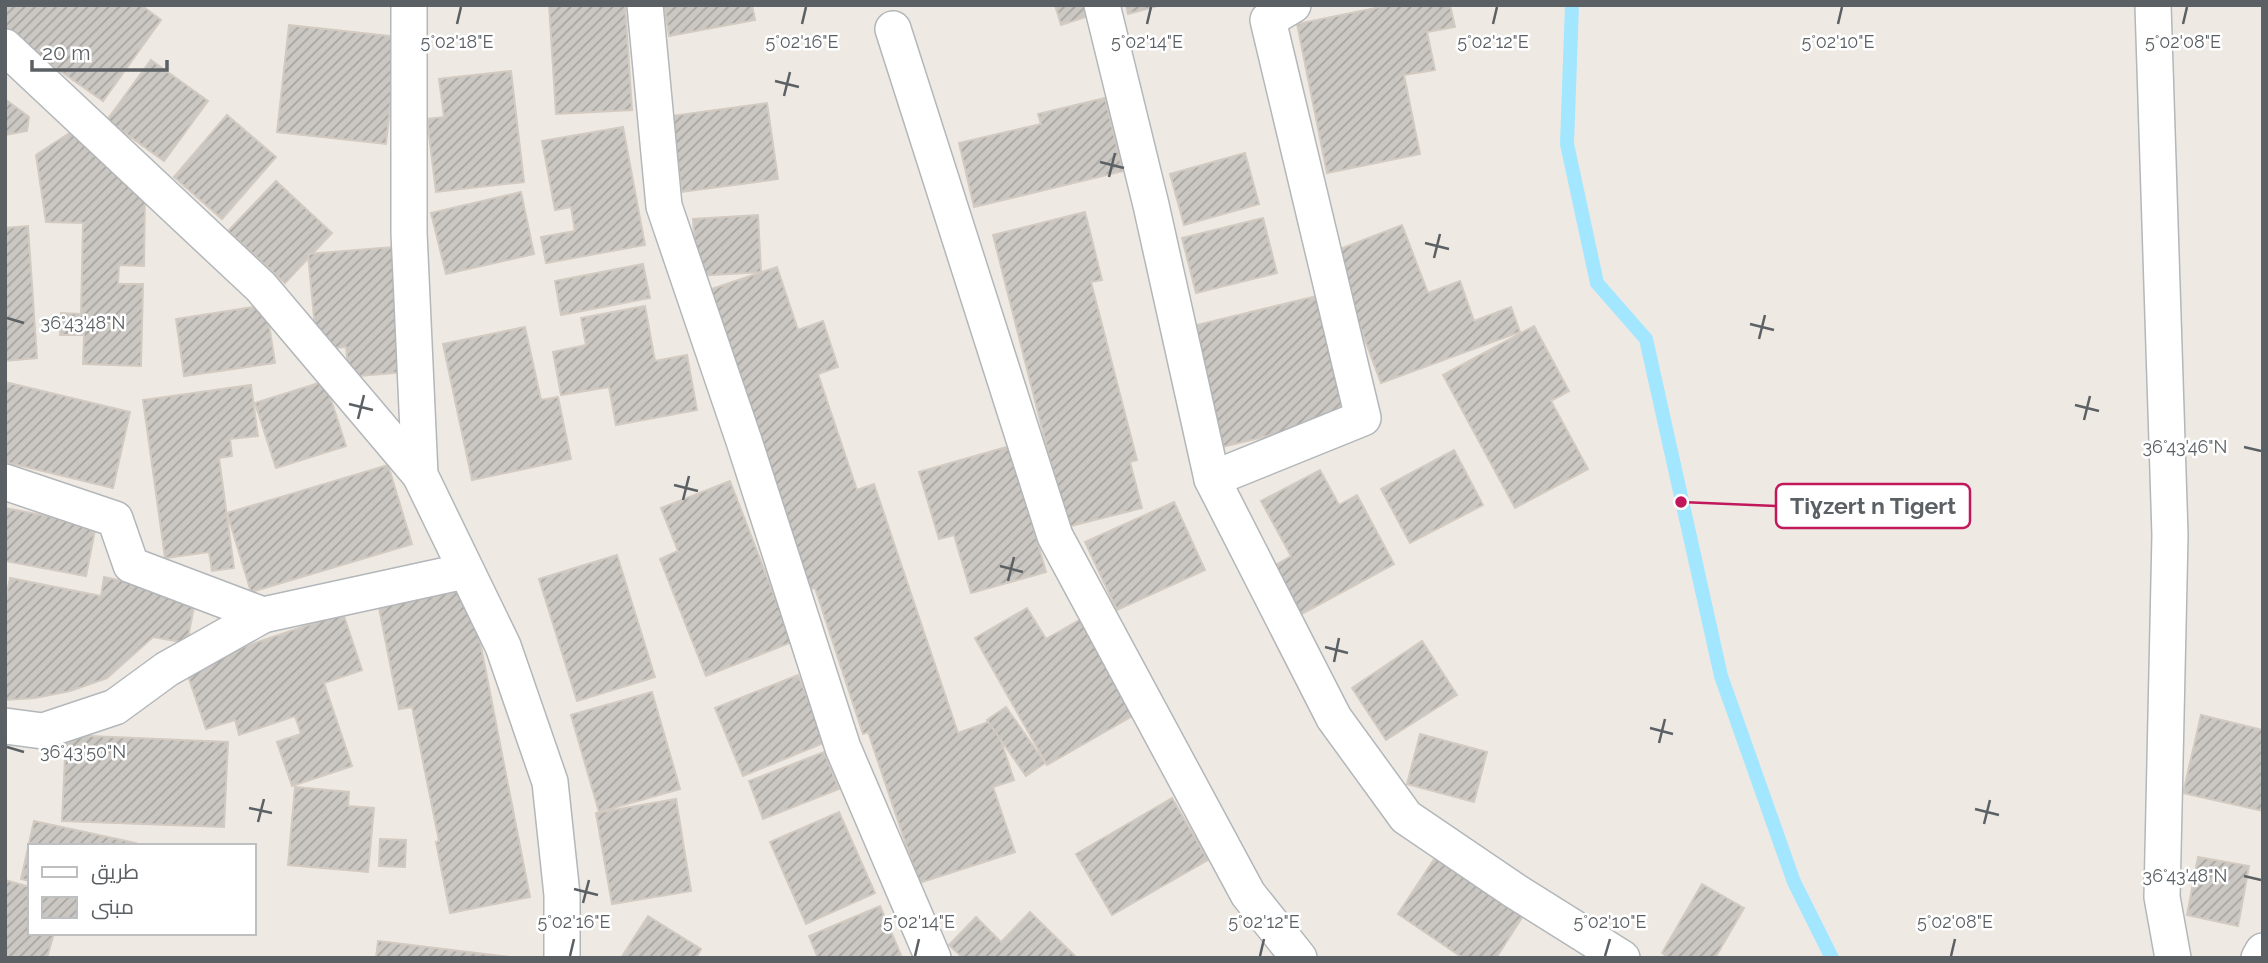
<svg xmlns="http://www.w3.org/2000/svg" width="2268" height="963" font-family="Raleway,Cairo,sans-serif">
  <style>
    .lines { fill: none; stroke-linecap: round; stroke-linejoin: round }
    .stream { stroke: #a2e6ff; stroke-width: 14 }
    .building { fill: url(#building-hatch); stroke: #d3cac1; stroke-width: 2 }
    .street-casing { stroke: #b3b7ba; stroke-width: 38 }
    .street { stroke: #fff; stroke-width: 35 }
    .ticks { fill: none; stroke: #5b6064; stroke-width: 2.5 }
    .ticks-label { font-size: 18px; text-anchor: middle; fill: #5b6064; stroke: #fff; stroke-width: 5; stroke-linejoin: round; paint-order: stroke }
    .leader { fill: none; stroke: #c2185b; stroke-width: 2.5 }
    .callout-dot { fill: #c2185b; stroke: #fff; stroke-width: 2.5 }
    .callout { fill: #fff; stroke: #c2185b; stroke-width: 2.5 }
    .callout-label { font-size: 23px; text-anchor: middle; font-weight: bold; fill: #5b6064 }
  </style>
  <defs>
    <pattern id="building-hatch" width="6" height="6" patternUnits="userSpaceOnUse" patternTransform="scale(1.75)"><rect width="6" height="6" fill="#cbc7c2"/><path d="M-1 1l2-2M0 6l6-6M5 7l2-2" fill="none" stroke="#a8a5a1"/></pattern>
  </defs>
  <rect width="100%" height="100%" fill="#eeeae3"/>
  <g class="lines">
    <polyline class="stream" points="1572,5 1567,144 1597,283 1646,339 1721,676 1794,882 1832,958"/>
  </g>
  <g class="building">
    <polygon points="6,5 141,5 161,20 103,101 5,32"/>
    <polygon points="549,5 625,5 632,110 556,114"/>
    <polygon points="664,5 752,5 755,20 669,36"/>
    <polygon points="1055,5 1091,5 1095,14 1061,25"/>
    <polygon points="1126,5 1161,5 1128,14"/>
    <polygon points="1390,5 1450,5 1455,27 1427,32 1435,70 1404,75 1420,154 1327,173 1297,24"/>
    <polygon points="289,25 398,37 386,144 277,132"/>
    <polygon points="151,60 208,101 164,161 107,120"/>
    <polygon points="511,71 524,182 436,192 427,119 444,117 439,79"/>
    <polygon points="1105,98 1123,171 974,207 959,143 1041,124 1038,114"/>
    <polygon points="5,99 29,117 27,131 5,135"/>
    <polygon points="767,103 778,179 682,192 671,116"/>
    <polygon points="227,115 276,157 222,219 174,177"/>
    <polygon points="623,127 645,245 546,263 541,237 575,231 571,207 555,210 542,141"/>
    <polygon points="71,132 145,194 144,266 119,265 118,284 143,284 141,366 83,364 84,335 60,335 61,313 81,314 83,223 46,222 36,155"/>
    <polygon points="1245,153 1259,204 1184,225 1170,174"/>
    <polygon points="276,181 332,233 285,283 228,231"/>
    <polygon points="521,192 534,254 446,274 431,213"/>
    <polygon points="1085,212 1102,280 1091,282 1137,460 1130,462 1142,508 1067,527 993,235"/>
    <polygon points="758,215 761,272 697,276 693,219"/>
    <polygon points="1263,218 1277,273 1196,293 1182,238"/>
    <polygon points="1402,225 1428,293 1460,281 1474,321 1511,307 1520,332 1381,383 1332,252"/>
    <polygon points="28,226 37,358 5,361 5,228"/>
    <polygon points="393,247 404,372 349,377 346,347 317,349 308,254"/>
    <polygon points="643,264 650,298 561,315 555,281"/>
    <polygon points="777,267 798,330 823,321 838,367 818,374 857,490 874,484 958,733 994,720 1014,780 993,787 1015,852 919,883 868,732 863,734 815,588 806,590 706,291"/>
    <polygon points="1321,295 1350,416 1222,447 1193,326"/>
    <polygon points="266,305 275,363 184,376 176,319"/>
    <polygon points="645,306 655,361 687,355 697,410 616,425 609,387 561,395 553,352 586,345 581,318"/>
    <polygon points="1534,326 1569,391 1551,401 1588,469 1515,508 1443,375"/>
    <polygon points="525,327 541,400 558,397 571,459 472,480 443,344"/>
    <polygon points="325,381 346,446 276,468 255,403"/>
    <polygon points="5,382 130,412 113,488 5,462"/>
    <polygon points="251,385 258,436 230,439 232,456 219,458 234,568 212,571 209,552 165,558 143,400"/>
    <polygon points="1010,446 1046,572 971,593 954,535 939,539 919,472"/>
    <polygon points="1454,450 1483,505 1410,543 1381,489"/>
    <polygon points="388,465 412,544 251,592 227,513"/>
    <polygon points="1320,470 1339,505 1357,495 1394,564 1300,615 1272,567 1291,556 1261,501"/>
    <polygon points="730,481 792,642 706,676 660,559 678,551 661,508"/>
    <polygon points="1174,502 1205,570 1117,610 1085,542"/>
    <polygon points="5,508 96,525 86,576 5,561"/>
    <polygon points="617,555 655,677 577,701 539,579"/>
    <polygon points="104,577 196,596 187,643 153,637 107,678 70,691 35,698 5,700 5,602 10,578 101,596"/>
    <polygon points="468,580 530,897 450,913 436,842 439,841 412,707 399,709 377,598"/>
    <polygon points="1027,608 1046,639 1081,619 1136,714 1047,765 975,638"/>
    <polygon points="343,613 362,670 324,683 352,766 292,786 277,742 301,734 295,716 239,735 235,720 206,729 185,667"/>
    <polygon points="1422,641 1457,695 1386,740 1352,688"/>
    <polygon points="798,675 826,742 743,776 715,708"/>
    <polygon points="652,692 680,789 599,812 571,715"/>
    <polygon points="1006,707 1045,763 1026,776 987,720"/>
    <polygon points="2201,715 2263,730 2263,811 2183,793"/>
    <polygon points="1420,734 1487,752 1474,802 1407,784"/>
    <polygon points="66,735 228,742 224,827 62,821"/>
    <polygon points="824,752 839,789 763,819 749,781"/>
    <polygon points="295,787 349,792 348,806 374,808 368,872 288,865"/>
    <polygon points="1172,798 1208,860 1112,915 1076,854"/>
    <polygon points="676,799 691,891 612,904 596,813"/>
    <polygon points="839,812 875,893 806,924 770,842"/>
    <polygon points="34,821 136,843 136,846 30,846 30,881 21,879"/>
    <polygon points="380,839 406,840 405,867 379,866"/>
    <polygon points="2198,857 2249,866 2238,926 2187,915"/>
    <polygon points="1435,858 1523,916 1496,958 1463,958 1398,914"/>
    <polygon points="5,880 30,887 30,933 54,933 47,958 5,958"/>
    <polygon points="1702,884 1744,908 1715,958 1669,958 1662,953"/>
    <polygon points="880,906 901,955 895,958 818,958 809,936"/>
    <polygon points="1030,912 1077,958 963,958 949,945 976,917 1001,942"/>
    <polygon points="648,916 701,949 696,958 621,958"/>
    <polygon points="378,941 518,958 376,958"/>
  </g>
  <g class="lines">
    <defs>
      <g id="street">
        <polyline points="409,5 409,233 420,475 503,646 550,782 562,895 562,958"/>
        <polyline points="645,5 664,206 744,441 843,748 933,958"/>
        <polyline points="1102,5 1151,205 1212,479 1334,718 1406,817 1515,891 1622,958"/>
        <polyline points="2153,5 2170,535 2162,897 2173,958"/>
        <polyline points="893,29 1055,536 1248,894 1299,958"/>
        <polyline points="5,47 261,287 420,475"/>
        <polyline points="1212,479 1363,418 1268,20 1293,5"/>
        <polyline points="5,482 115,519 131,565 263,615 167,669 115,707 43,731 5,726"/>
        <polyline points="263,615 465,571"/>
        <polyline points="2259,958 2263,951"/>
      </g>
    </defs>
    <use href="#street" class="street-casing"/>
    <use href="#street" class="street"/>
  </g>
  <path class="ticks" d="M457,24l4,-17M802,24l4,-17M1147,24l4,-17M1493,24l4,-17M1838,24l4,-17M2183,24l4,-17M775,81l24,6M784,96l6,-24M1100,162l24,6M1109,177l6,-24M1425,243l24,6M1434,258l6,-24M7,318l17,5M1750,324l24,6M1759,339l6,-24M349,404l24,6M2075,405l24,6M358,419l6,-24M2084,420l6,-24M2244,447l17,4M674,485l24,6M683,500l6,-24M1000,566l23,6M1008,581l6,-24M1325,647l23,6M1334,662l5,-24M1650,728l23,6M1659,743l6,-24M7,747l17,5M249,808l23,5M1975,809l24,6M258,822l6,-23M1984,824l6,-24M2244,876l17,4M574,889l24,6M583,903l6,-23M570,956l4,-17M915,956l4,-17M1260,956l4,-17M1605,956l5,-17M1951,956l4,-17"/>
  <g class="ticks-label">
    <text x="1147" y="48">5°02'14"E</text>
    <text x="1493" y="48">5°02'12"E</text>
    <text x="457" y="48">5°02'18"E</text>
    <text x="802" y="48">5°02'16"E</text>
    <text x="1838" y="48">5°02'10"E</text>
    <text x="2183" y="48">5°02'08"E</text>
    <text x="83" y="329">36°43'48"N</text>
    <text x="2185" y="453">36°43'46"N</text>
    <text x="83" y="758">36°43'50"N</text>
    <text x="2185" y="882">36°43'48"N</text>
    <text x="574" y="928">5°02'16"E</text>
    <text x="919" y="928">5°02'14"E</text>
    <text x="1264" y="928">5°02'12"E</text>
    <text x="1610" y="928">5°02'10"E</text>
    <text x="1955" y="928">5°02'08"E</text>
  </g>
  <path class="leader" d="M1681 502L1776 506"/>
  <circle class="callout-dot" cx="1681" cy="502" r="7"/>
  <rect class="callout" x="1776" y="484" width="194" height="44" rx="7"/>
  <g class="callout-label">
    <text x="1873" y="514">Tiɣzert n Tigert</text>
  </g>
  <rect width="2268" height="963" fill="none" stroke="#5b6064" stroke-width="14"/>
  <rect x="28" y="844" width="228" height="91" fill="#ffffff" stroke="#bdbfc1" stroke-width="2"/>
  <rect x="42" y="867" width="35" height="10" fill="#ffffff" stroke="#bdbfc1" stroke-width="2"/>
  <text x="91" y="879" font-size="21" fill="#5b6064">طريق</text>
  <rect x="42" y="897" width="35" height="21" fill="url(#building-hatch)" stroke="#bdbfc1" stroke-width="2"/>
  <text x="91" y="914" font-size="21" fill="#5b6064">مبنى</text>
  <path d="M32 60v10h135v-10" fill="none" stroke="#5b6064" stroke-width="3.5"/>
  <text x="42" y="60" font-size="21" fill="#5b6064" stroke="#ffffff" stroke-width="5" paint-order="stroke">20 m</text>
</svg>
